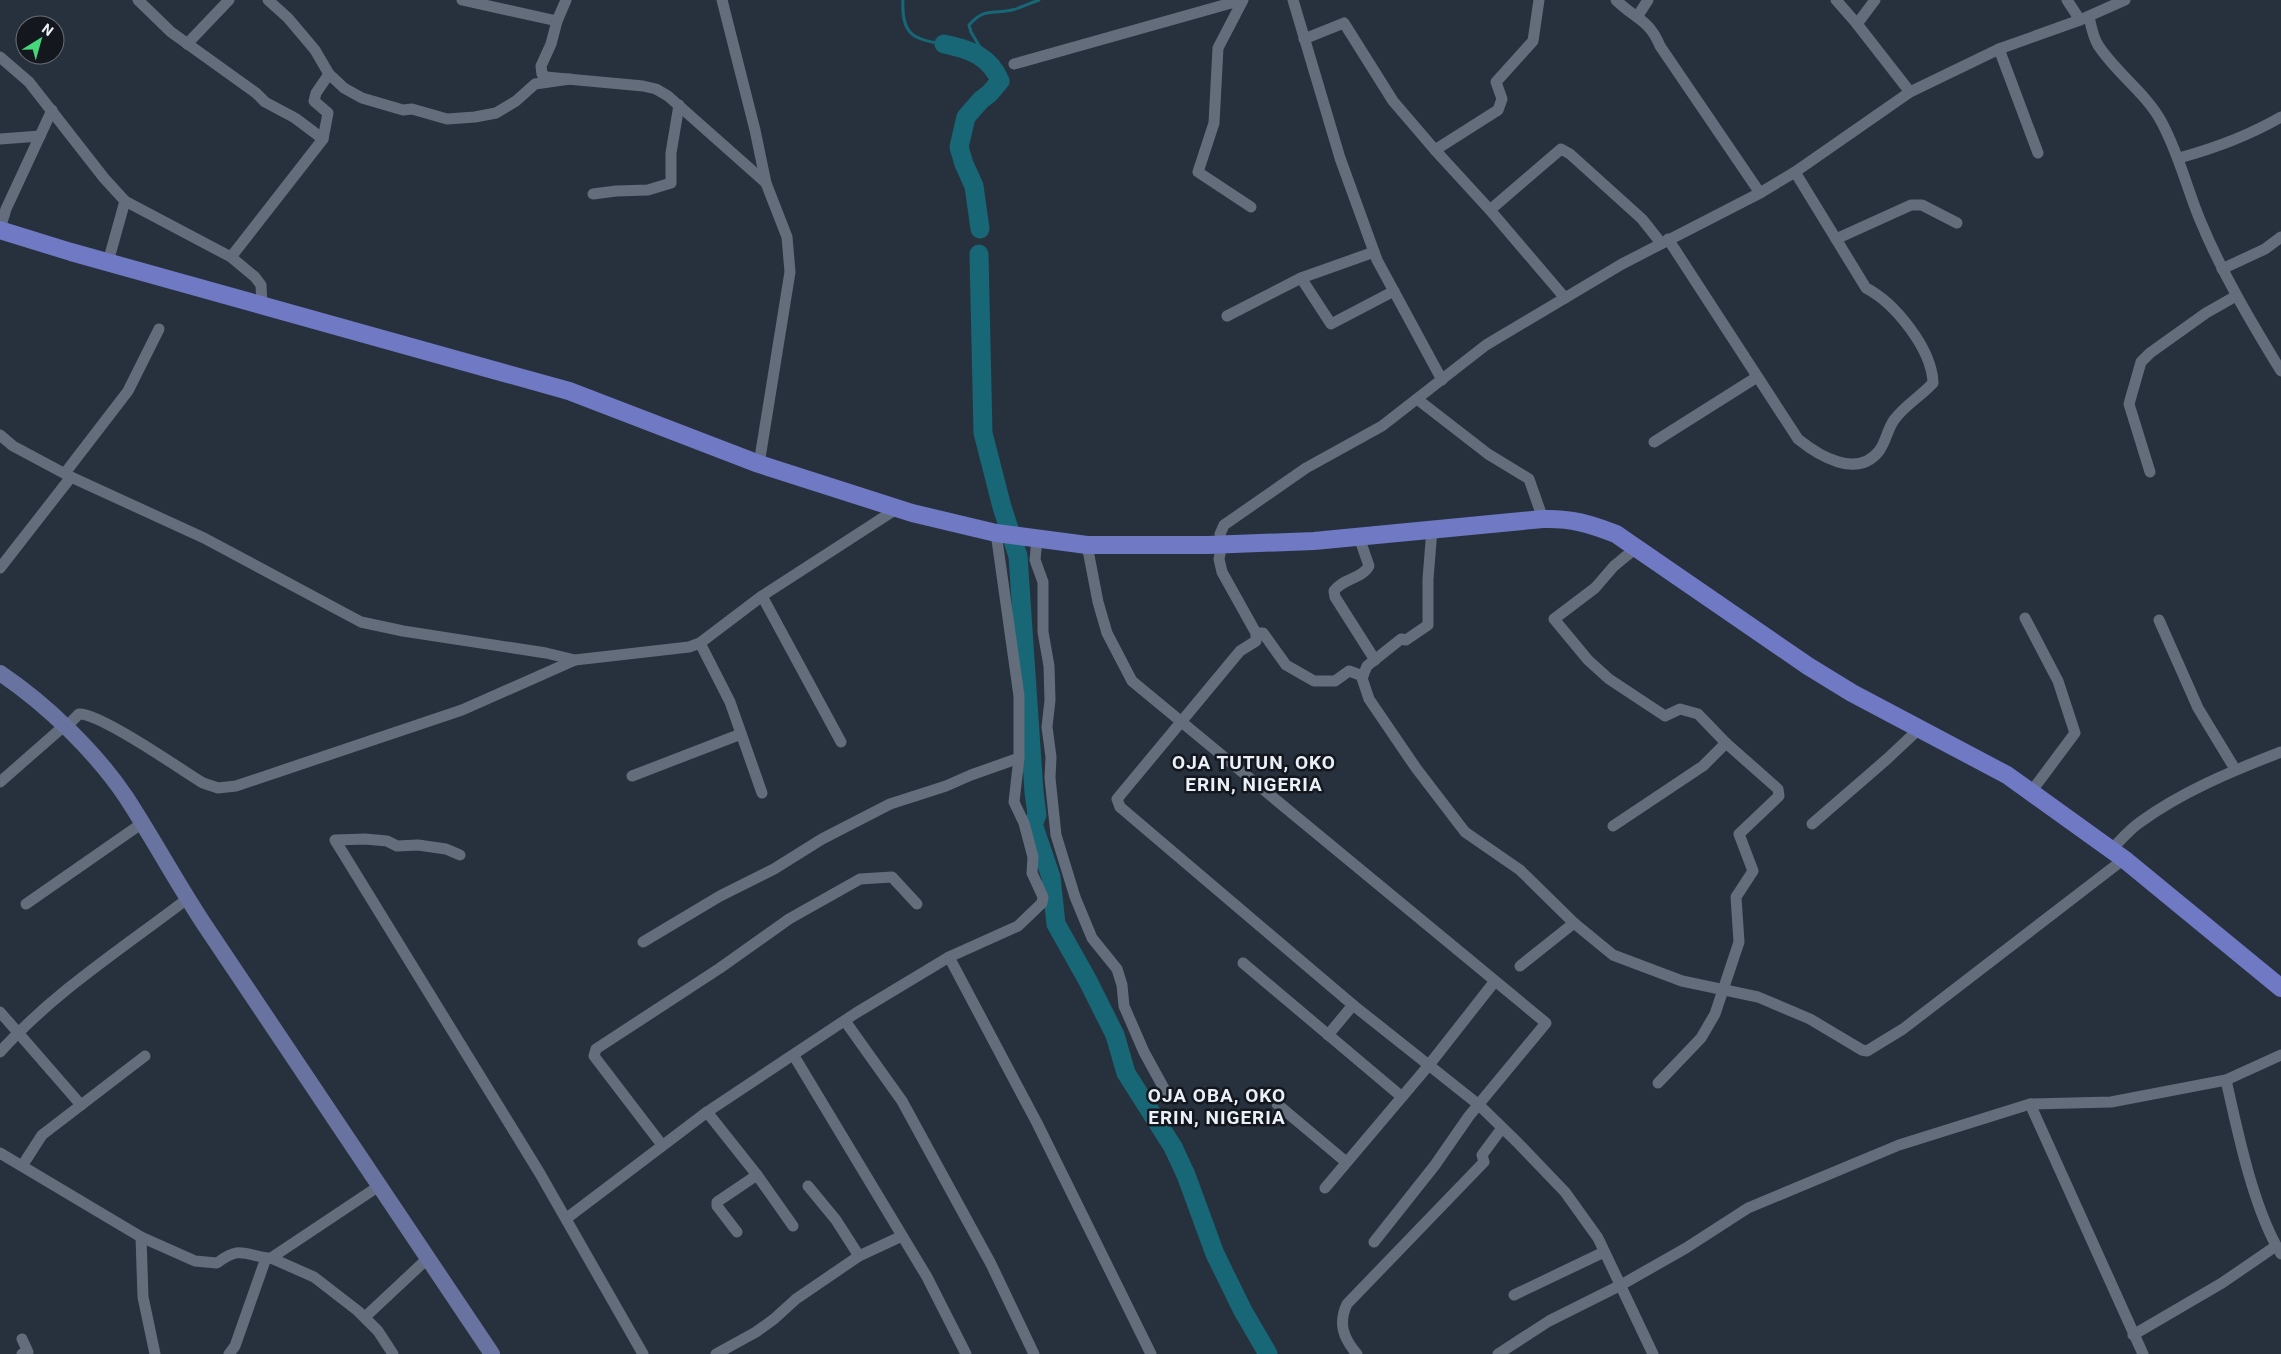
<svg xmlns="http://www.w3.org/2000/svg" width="2281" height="1354" font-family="Roboto,sans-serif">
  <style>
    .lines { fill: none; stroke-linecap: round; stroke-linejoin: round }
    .stream { stroke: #176777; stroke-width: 3 }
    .river { stroke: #176777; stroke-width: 19 }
    .street { stroke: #636d7c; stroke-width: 11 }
    .secondary { stroke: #6973a0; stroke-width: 16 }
    .primary { stroke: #7079c3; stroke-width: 18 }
    .labels { text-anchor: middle; stroke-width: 5; stroke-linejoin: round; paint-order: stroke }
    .district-label { font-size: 19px; font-weight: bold; letter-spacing: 1px; fill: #eaf0f8; stroke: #14181e }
  </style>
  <rect width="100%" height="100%" fill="#27313e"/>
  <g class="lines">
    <g class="stream">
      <path d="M903,0c-2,34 10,40 41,44"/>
      <path d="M990,64l-19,-32 -2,-7c16,-18 23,-10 43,-15 9,-2 18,-7 27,-10"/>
    </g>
    <g class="river">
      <path d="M944,44c25,5 46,12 56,37l-10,12 -9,7 -15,17 -7,30 5,17 10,22 6,43"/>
      <polyline points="979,254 983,433 1002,507 1018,556 1034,792 1037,815 1033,824 1051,877 1056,924 1088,981 1115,1035 1126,1073 1173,1147 1186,1175 1215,1254 1243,1311 1268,1354"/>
    </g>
    <g class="street">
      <polyline points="138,0 171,32 256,93 265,102 295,118 323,139"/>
      <polyline points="268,0 288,18 315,50 329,74 344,88 362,98 403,110 412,109 447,119 475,117 496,113 516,101 535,84 570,79"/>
      <polyline points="462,0 557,21"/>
      <polyline points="566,0 557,21 551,44 541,66 542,74 546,77 643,86 656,89 668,96 766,183"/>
      <polyline points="722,0 755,130 766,183 787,237 790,272 759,464"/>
      <polyline points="1243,0 1218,48 1214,123 1198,172 1251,207"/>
      <polyline points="1293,0 1340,158 1377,260 1442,380"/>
      <path d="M1616,0c19,19 33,19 44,46l100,147"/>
      <polyline points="1836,0 1857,24 1910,92"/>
      <polyline points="2067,0 2080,20"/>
      <polyline points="1637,17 1648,0"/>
      <path d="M2089,17c2,9 4,20 9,28 18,28 47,47 63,76 18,33 25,65 39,99 22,53 51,102 81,151"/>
      <polyline points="1857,24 1875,0"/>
      <polyline points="1304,39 1344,23 1393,101 1435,150 1490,210 1565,298"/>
      <polyline points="187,44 229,0"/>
      <polyline points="1999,49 2038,153"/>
      <polyline points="0,57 29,82 104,178 125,201 231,257 255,277 261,285 262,306"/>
      <polyline points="1014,64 1242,0"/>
      <polyline points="0,139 40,136"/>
      <polyline points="1435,150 1498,110 1502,99 1496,82 1533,41 1539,0"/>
      <path d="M2179,158c37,-10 69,-22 102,-41"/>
      <polyline points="593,194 616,191 648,190 671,183 671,153 679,105"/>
      <polyline points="1490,210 1561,149 1570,154 1642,219 1661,243"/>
      <polyline points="0,229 6,209 52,110"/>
      <path d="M1668,239l130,200c21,17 59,40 81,12 7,-9 8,-21 15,-31 10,-14 27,-24 39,-37 -1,-34 -38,-80 -67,-95l-71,-116"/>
      <polyline points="1836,239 1911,205 1922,205 1957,223"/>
      <polyline points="231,257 323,139 328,113 314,101 316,93 329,74"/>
      <polyline points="108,262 125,201"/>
      <polyline points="2222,269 2265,249 2281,237"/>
      <polyline points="1301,278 1331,324 1394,291"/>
      <polyline points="1227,316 1301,278 1374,252"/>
      <polyline points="1417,399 1488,454 1529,479 1543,519"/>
      <polyline points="0,435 13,446 71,477 204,538 361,622 403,631 546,653 575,660 689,647 700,643 762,596 898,508"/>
      <polyline points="1654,442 1757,377"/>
      <polyline points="2150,472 2129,404 2141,362 2150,353 2206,313 2236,296"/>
      <polyline points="65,473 128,391 159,329"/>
      <polyline points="1432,529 1428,579 1428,625 1406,640 1401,639 1367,666 1362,678 1369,699 1416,768 1465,832 1520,870 1574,923 1613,955 1682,981 1758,997 1810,1019 1862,1050 1867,1051 1903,1029 2124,859"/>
      <path d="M1359,537l10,29c-7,13 -26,12 -35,25l1,6 40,63"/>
      <polyline points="1037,539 1035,560 1043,582 1043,632 1049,666 1050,700 1047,727 1051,757 1050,778 1056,835 1075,897 1092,938 1117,969 1122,985 1124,1006 1144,1052 1167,1094"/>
      <polyline points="1087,545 1098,602 1107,633 1132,681 1546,1023 1469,1116 1435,1165 1374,1242"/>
      <polyline points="1636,548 1614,566 1595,588 1554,619 1588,660 1609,679 1665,716 1680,709 1698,714 1726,743 1778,789 1779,796 1739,834 1753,871 1736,897 1739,942 1715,1014 1701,1038 1658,1083"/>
      <polyline points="0,568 71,477"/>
      <polyline points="762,596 841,742"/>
      <polyline points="2025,618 2058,681 2075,733 2031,792"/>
      <polyline points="2159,620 2198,708 2235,769"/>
      <polyline points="1256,633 1263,633 1286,665 1314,681 1335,681 1349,671 1363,676"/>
      <polyline points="700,643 730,702 762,793"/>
      <path d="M65,728l14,-14c21,-1 101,55 124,69l15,5 18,-2 226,-76 113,-50"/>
      <polyline points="632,776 741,734"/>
      <polyline points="0,782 64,726"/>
      <polyline points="1812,824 1887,759 1919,729"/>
      <polyline points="1613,826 1703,766 1726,743"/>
      <path d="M2111,850c9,-9 18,-20 28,-27 42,-31 93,-52 142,-71"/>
      <polyline points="460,855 446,849 418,845 397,846 387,841 365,839 335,840 539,1172 643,1354"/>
      <polyline points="26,904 141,824"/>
      <polyline points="643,942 720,896 774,869 822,839 890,804 946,786 971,775 1019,758"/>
      <polyline points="949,957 1037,1123 1151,1354"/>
      <polyline points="1243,963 1402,1097"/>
      <polyline points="1520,966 1574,923"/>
      <polyline points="0,1012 81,1105"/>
      <polyline points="845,1021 902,1101 991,1264 1034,1354"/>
      <polyline points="1328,1035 1353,1005"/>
      <path d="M0,1052c54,-60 123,-104 187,-153"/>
      <polyline points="794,1056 927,1277 966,1354"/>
      <path d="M2226,1080c12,53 27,128 55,174"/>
      <polyline points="1277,1104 1346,1162"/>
      <polyline points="2030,1104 2143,1354"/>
      <polyline points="707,1112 757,1175 793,1226"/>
      <polyline points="662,1145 594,1056 596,1049 720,968 789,919 860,879 892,877 917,904"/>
      <path d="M0,1153l141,84 54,24 22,2c21,-16 25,-10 49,-5"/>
      <polyline points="22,1166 42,1135 145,1056"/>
      <polyline points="808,1186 836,1220 859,1256"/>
      <polyline points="1325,1188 1429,1065 1495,981"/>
      <polyline points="567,1218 707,1112 856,1013 949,957 1018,926 1042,903 1043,897 1032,873 1033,857 1024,823 1014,802 1019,758 1019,696 996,533"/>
      <polyline points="737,1232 717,1206 717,1202 757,1175"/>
      <polyline points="141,1237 143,1297 155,1354"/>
      <polyline points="271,1258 314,1277 358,1311 378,1331 393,1354"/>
      <polyline points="1514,1295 1604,1252"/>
      <polyline points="365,1317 427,1259"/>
      <polyline points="2133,1335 2222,1283 2276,1246"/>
      <polyline points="22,1339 28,1352 22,1354"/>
      <polyline points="229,1354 235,1346 266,1258 271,1258 379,1186"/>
      <polyline points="716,1354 756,1332 774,1319 796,1299 859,1256 902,1236"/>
      <path d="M1357,1354c-14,-16 -19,-31 -10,-50l137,-142 -2,-7 20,-27"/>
      <polyline points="1498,1354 1549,1321 1621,1285 1686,1248 1748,1208 1899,1145 2030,1104 2111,1102 2226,1080 2281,1055"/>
      <polyline points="1653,1354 1598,1238 1565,1192 1517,1142 1479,1105 1353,1005 1120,807 1117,799 1240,651 1256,641 1256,633 1222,572 1219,559 1222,544 1220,534 1224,525 1306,468 1382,426 1486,345 1622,264 1760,193 1795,172 1910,92 1999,49 2080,20 2125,0"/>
    </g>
    <path class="secondary" d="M0,673c46,31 95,78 126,124 28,43 52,88 80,130 96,142 190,285 286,427"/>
    <path class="primary" d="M0,230l71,22 498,139 190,73 153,49 84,20 91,12h121l106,-4 229,-22c28,-1 47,5 73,15l192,132 44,27 155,82 117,84 157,129"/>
  </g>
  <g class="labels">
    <g class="district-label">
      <text x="1254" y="769">OJA TUTUN, OKO<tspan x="1254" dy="22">ERIN, NIGERIA</tspan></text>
      <text x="1217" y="1102">OJA OBA, OKO<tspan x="1217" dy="22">ERIN, NIGERIA</tspan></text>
    </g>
  </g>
  <g transform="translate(40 40) rotate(37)"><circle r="24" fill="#14181e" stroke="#6a6e75"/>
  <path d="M0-4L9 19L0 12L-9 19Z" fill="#45d77a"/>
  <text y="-8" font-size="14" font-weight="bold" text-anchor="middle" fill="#eaf0f8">N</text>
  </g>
</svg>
